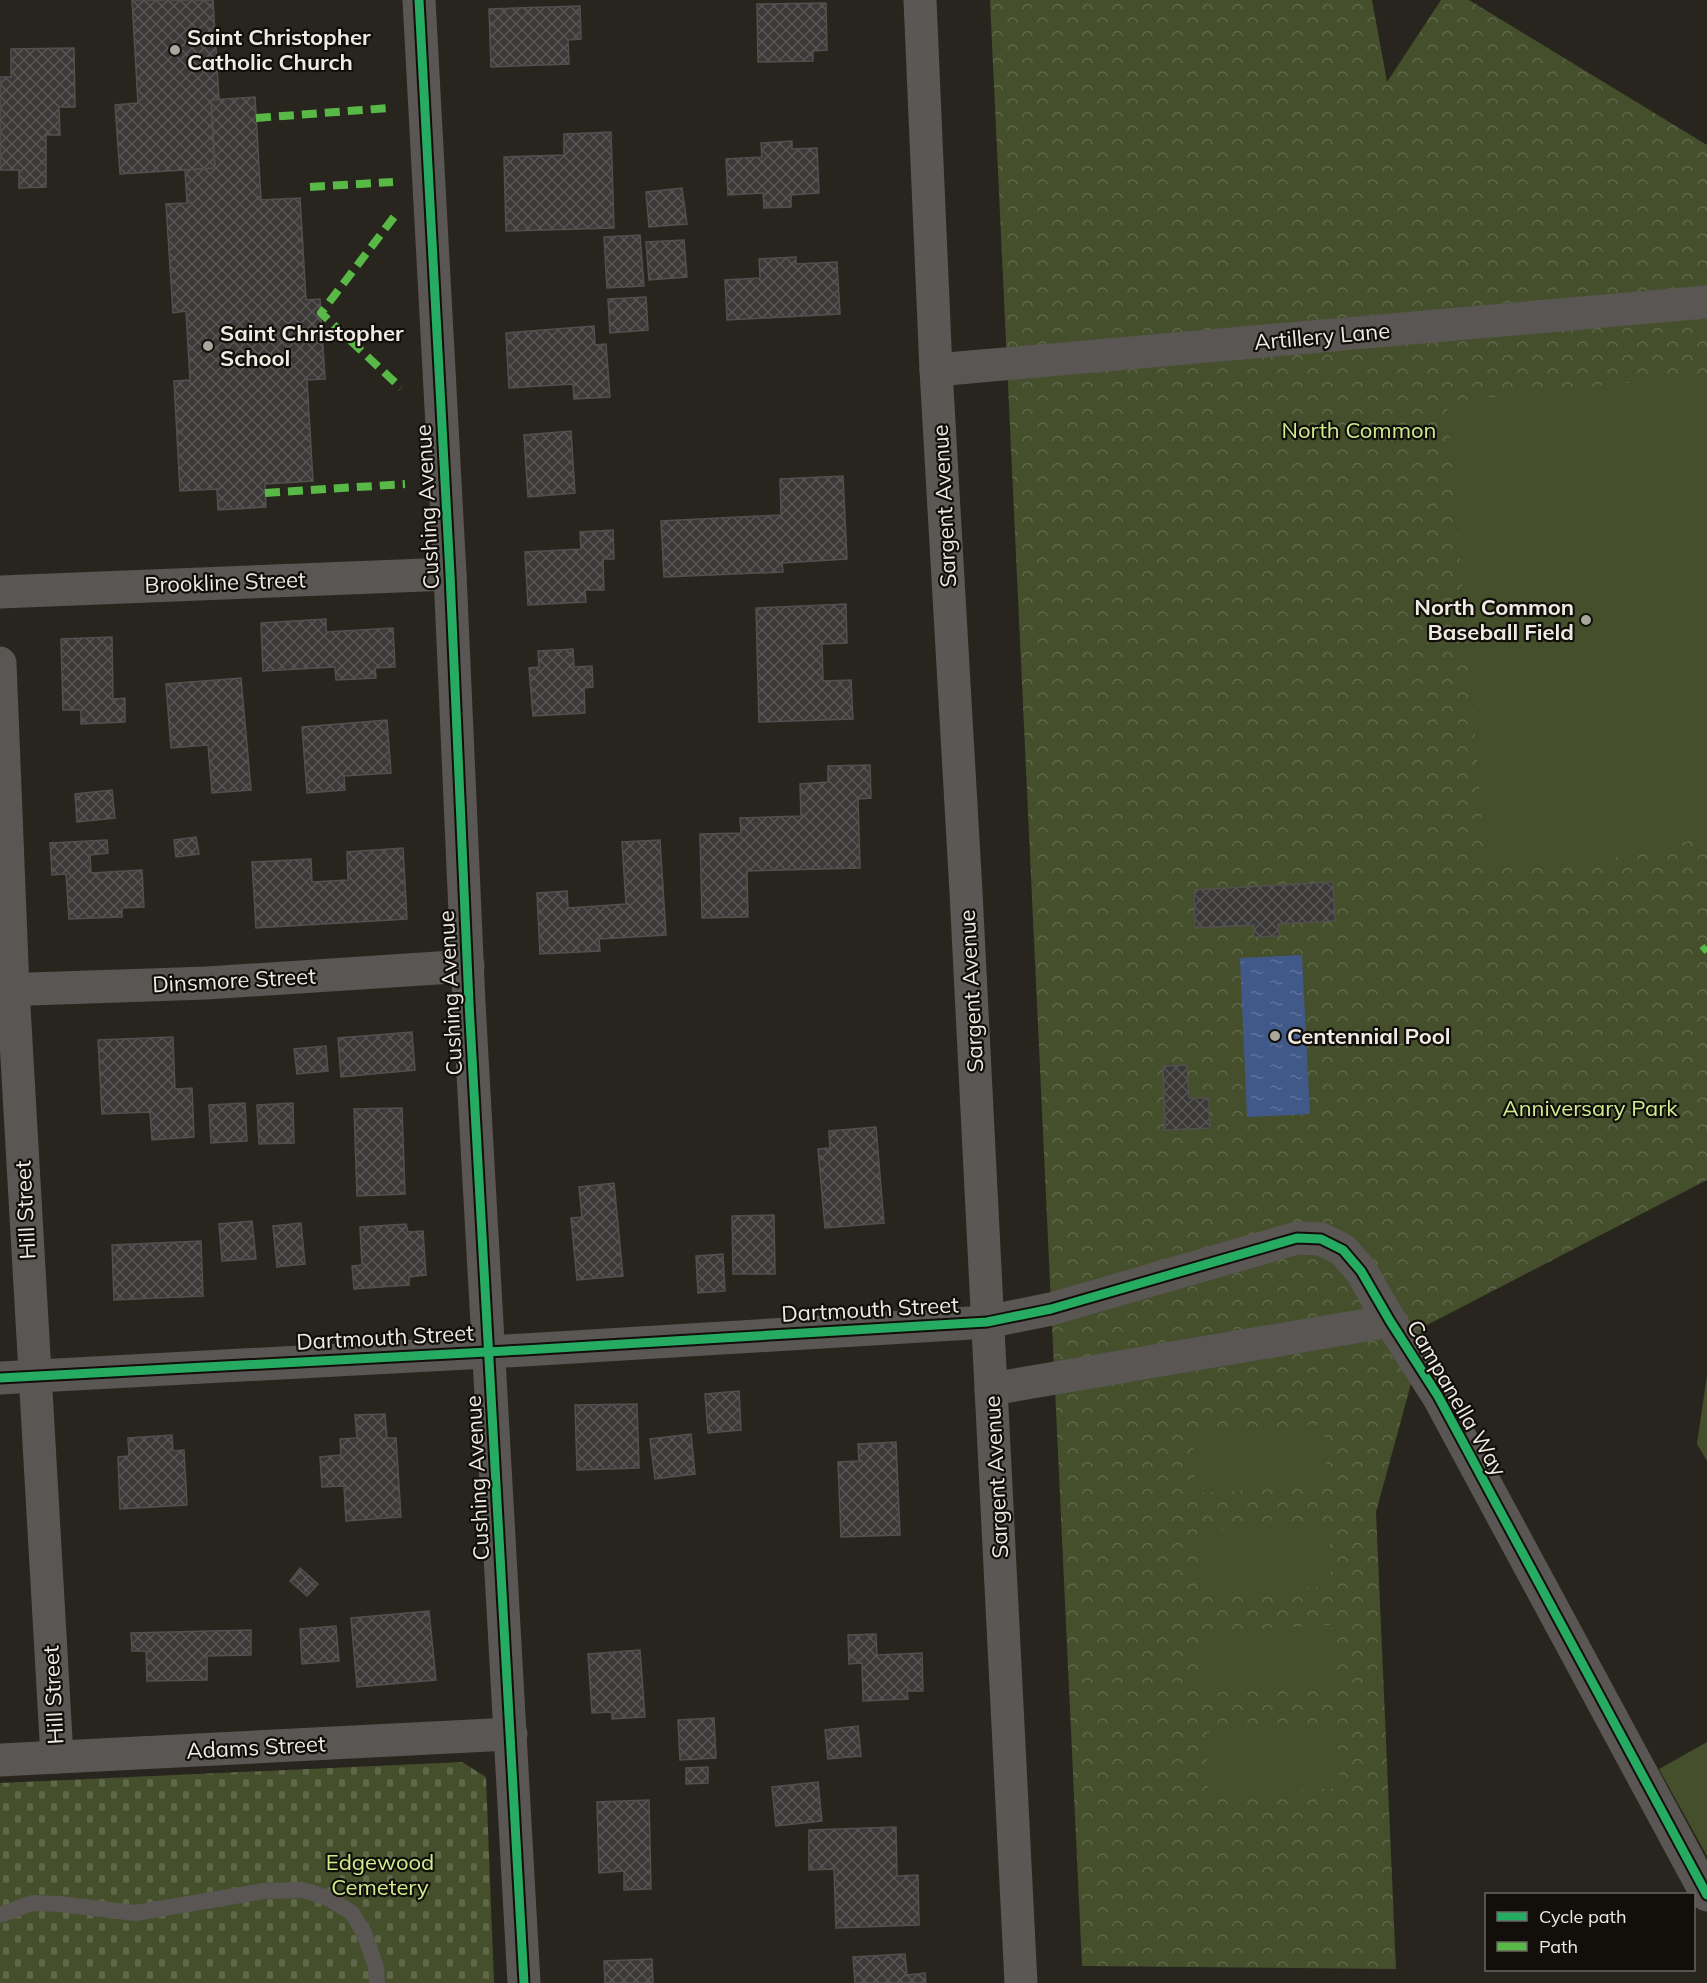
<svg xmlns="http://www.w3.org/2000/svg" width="1707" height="1983" font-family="Mulish,sans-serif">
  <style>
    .forest { fill: url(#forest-crowns) }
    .cemetery { fill: url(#cemetery-stones) }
    .pitch { fill: #454f2b }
    .water { fill: url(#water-ripples) }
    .building { fill: url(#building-cross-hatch); stroke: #52504f; stroke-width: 1.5 }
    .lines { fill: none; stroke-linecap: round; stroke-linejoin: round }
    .lane { stroke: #595654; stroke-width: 16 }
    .street { stroke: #595654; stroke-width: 33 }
    .secondary { stroke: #5a5755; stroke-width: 33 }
    .quiet { stroke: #58b947; stroke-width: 8; stroke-dasharray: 15 8; stroke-linecap: butt }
    .cycleway-casing { stroke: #120f0a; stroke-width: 13 }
    .cycleway { stroke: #26ab63; stroke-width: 9 }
    .poi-dot { fill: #a9a69e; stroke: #120f0a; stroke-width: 2 }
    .labels { text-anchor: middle; stroke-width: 4.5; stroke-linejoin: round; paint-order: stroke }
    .poi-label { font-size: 22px; font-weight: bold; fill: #efebe3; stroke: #120f0a; text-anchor: start }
    .street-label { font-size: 22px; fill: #efebe3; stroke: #120f0a }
    .park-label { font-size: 22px; fill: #cfec8e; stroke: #120f0a }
  </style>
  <defs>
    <pattern id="forest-crowns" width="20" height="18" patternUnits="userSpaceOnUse" patternTransform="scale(1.5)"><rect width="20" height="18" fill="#454f2b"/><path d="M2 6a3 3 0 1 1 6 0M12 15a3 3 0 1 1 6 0" fill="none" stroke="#60684a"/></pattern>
    <pattern id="cemetery-stones" width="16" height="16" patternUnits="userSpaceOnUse" patternTransform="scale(1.5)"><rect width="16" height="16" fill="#454f2b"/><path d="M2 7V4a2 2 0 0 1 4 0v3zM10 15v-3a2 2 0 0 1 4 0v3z" fill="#60684a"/></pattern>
    <pattern id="water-ripples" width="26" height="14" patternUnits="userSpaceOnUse" patternTransform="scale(1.5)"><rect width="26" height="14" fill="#415989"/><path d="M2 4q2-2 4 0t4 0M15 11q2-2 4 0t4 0" fill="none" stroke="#5d719a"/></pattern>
    <pattern id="building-cross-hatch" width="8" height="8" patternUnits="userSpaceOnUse" patternTransform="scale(1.5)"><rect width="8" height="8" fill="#3c3a39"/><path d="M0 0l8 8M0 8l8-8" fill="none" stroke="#585756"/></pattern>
  </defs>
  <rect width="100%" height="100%" fill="#28251e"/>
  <polygon class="forest" points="990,0 1372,0 1387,82 1441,0 1469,0 1707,145 1707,1180 1427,1325 1376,1512 1396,1969 1082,1966"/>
  <polygon class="cemetery" points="462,1762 486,1777 494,1983 0,1983 0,1783"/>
  <g class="pitch">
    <polygon points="1707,374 1707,837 1586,864 1486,867 1447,402"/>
    <polygon points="1707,1375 1707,1461 1697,1444"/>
    <polygon points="1324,1425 1327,1486 1195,1493 1193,1431"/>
    <polygon points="1329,1525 1331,1586 1200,1592 1197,1531"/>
    <polygon points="1332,1625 1335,1687 1203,1693 1201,1632"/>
    <polygon points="1337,1727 1340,1788 1208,1794 1206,1733"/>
    <polygon points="1707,1742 1707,1856 1659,1769"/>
  </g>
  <polygon class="water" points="1302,955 1310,1114 1247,1117 1240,958"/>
  <g class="building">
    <polygon points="132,0 213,0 219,99 211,100 215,168 120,174 115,105 138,103"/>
    <polygon points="826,3 827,50 813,51 813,61 758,62 757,4"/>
    <polygon points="580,6 581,39 568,40 569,64 491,67 489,9"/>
    <polygon points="74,48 75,107 59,107 60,135 46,135 46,187 19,188 19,170 0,170 0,77 11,77 11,49"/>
    <polygon points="255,97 261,200 300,198 306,300 320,299 325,379 307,380 313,481 265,484 266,507 218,510 217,489 180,491 174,381 190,380 186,311 173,313 166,204 187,203 185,170 215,168 211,100"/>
    <polygon points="611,132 614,228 506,231 504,157 564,155 564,134"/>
    <polygon points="792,141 792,149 817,148 819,193 791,195 791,207 764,208 763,193 728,195 726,159 762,157 761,143"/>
    <polygon points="682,188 687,224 649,227 646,192"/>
    <polygon points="640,235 644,286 607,288 604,237"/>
    <polygon points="684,240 687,277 649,280 646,242"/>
    <polygon points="796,257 796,264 837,262 840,314 727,320 725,280 760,278 759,259"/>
    <polygon points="646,297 648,330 610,333 608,299"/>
    <polygon points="594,326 595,345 606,344 610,397 574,399 573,384 509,388 506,333"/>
    <polygon points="571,431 575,493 528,497 524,435"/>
    <polygon points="843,476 847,559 782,563 783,572 664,577 661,521 781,515 780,479"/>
    <polygon points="613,530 614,559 603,559 604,590 585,590 586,602 528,605 525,552 581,549 580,532"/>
    <polygon points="846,604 847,643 822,644 823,681 851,680 853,719 759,722 756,608"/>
    <polygon points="326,619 326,632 393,628 395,667 375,668 376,678 336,680 335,667 263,671 261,623"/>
    <polygon points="112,637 113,699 125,698 125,722 81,724 81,710 63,710 61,639"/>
    <polygon points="573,649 574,667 592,666 593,687 584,688 585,713 533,716 529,668 539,667 538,651"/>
    <polygon points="241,678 251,790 212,793 208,745 171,748 166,684"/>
    <polygon points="387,720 391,773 344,776 345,790 307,793 302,727"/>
    <polygon points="870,765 871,798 858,799 860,868 747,871 748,917 702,918 700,834 741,833 740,818 801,816 800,784 828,782 828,766"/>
    <polygon points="112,790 115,818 77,822 75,794"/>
    <polygon points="196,837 199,854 176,857 174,840"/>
    <polygon points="107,840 108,853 90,855 91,873 142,870 144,907 122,908 122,917 69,919 66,874 52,875 50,843"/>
    <polygon points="660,840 666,935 599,939 600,951 540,954 537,893 567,891 568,908 626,904 622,842"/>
    <polygon points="403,848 407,919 256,928 252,862 311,859 312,882 348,880 347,852"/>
    <polygon points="1333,882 1335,921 1278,924 1279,936 1254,937 1254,925 1195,928 1194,890"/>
    <polygon points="412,1032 415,1070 341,1077 338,1038"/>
    <polygon points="173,1037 175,1089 192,1088 194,1137 152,1140 150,1112 102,1114 98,1040"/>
    <polygon points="326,1046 328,1071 297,1074 294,1049"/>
    <polygon points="1187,1065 1189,1098 1209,1098 1210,1128 1165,1130 1163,1066"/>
    <polygon points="245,1103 247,1141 211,1143 209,1105"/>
    <polygon points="293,1103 294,1143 259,1144 257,1105"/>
    <polygon points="402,1108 405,1194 357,1196 354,1109"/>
    <polygon points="876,1127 884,1223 825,1228 818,1149 830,1148 829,1131"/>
    <polygon points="614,1183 623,1276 577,1280 571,1218 582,1217 579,1187"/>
    <polygon points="774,1215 775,1274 733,1274 732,1216"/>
    <polygon points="252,1221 256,1259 222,1261 219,1224"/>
    <polygon points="301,1223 305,1264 277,1267 273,1226"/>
    <polygon points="406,1224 408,1232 423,1231 426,1275 409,1277 409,1285 354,1289 352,1266 362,1265 360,1227"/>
    <polygon points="201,1241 203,1296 114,1300 112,1245"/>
    <polygon points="723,1254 725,1291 698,1293 696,1256"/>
    <polygon points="739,1391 741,1430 708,1433 705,1394"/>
    <polygon points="637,1404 639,1468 577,1470 575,1405"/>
    <polygon points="385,1414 387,1438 396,1438 401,1517 346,1521 344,1486 322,1487 320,1457 341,1455 340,1439 357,1438 355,1415"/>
    <polygon points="691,1434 695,1474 655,1479 650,1439"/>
    <polygon points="172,1435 173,1451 184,1450 187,1505 120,1509 118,1457 129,1456 128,1438"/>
    <polygon points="896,1442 900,1535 841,1537 838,1462 859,1461 858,1444"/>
    <polygon points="300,1568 318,1584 307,1596 290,1581"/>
    <polygon points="429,1611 436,1680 357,1687 351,1618"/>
    <polygon points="336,1626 339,1661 302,1664 300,1629"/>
    <polygon points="251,1630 251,1655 207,1656 207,1680 147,1681 146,1651 132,1651 131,1633"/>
    <polygon points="876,1634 877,1655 922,1653 923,1691 907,1691 908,1699 863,1701 862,1663 849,1664 848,1635"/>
    <polygon points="640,1650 645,1717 612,1719 612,1712 592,1713 588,1654"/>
    <polygon points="714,1718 716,1758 680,1760 678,1720"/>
    <polygon points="858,1726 861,1756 828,1759 825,1730"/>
    <polygon points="708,1767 708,1783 686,1784 686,1768"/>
    <polygon points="818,1782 822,1821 776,1826 772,1787"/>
    <polygon points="649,1800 651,1889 624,1890 624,1871 599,1873 597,1802"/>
    <polygon points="896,1827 897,1876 918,1875 919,1925 836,1928 834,1869 809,1870 809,1830"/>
    <polygon points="905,1954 907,1975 925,1973 926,1983 855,1983 853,1957"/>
    <polygon points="652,1959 653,1983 605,1983 604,1961"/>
  </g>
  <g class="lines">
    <polyline class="lane" points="0,1915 32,1903 60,1904 135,1913 264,1891 303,1890 328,1898 352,1913 364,1933 376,1967 377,1983"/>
    <g class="street">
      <polyline points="419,0 450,574 469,1003 524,1983"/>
      <polyline points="936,370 1707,302"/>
      <polyline points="0,592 450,574"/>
      <polyline points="0,663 13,989 57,1757"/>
      <polyline points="0,990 207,983 468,966"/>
      <polyline points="0,1378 524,1350 987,1322 1051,1309 1297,1238 1321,1239 1343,1250 1361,1271 1390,1321 1438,1396 1707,1895"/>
      <polyline points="991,1389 1390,1321"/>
      <polyline points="0,1760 511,1734"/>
    </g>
    <polyline class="secondary" points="920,0 936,370 966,892 1021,1983"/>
    <g class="quiet">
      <polyline points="256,118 389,108"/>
      <polyline points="310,187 393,182"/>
      <polyline points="394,217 321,313 401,388"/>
      <polyline points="265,493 405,484"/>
      <polyline points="1702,951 1707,947"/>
    </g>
    <defs>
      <g id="cycleway">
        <polyline points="419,0 450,574 469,1003 524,1983"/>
        <polyline points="0,1378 524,1350 987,1322 1051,1309 1297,1238 1321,1239 1343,1250 1361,1271 1390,1321 1438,1396 1707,1895"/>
      </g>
    </defs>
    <use href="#cycleway" class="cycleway-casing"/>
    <use href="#cycleway" class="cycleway"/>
  </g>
  <g class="poi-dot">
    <circle cx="175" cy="50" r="6"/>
    <circle cx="208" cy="346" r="6"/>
    <circle cx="1586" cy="620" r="6"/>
    <circle cx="1275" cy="1036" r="6"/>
  </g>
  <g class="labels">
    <g class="poi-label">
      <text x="187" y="45">Saint Christopher<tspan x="187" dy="25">Catholic Church</tspan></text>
      <text x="220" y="341">Saint Christopher<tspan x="220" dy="25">School</tspan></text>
      <text x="1574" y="615" text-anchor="end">North Common<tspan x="1574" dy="25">Baseball Field</tspan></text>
      <text x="1287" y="1044">Centennial Pool</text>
    </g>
    <g class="street-label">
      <text transform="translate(1322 336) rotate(-5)" y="8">Artillery Lane</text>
      <text transform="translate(944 506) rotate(-93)" y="8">Sargent Avenue</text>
      <text transform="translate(427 507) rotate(-93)" y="8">Cushing Avenue</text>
      <text transform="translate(225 582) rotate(-2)" y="8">Brookline Street</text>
      <text transform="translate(234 980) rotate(-3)" y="8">Dinsmore Street</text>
      <text transform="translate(971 991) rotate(-93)" y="8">Sargent Avenue</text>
      <text transform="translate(450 993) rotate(-93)" y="8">Cushing Avenue</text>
      <text transform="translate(25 1210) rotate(-93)" y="8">Hill Street</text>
      <text transform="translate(870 1309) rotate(-3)" y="8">Dartmouth Street</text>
      <text transform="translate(385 1337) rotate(-3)" y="8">Dartmouth Street</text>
      <text transform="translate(1457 1398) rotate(60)" y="8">Campanella Way</text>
      <text transform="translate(996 1477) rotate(-93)" y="8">Sargent Avenue</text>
      <text transform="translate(477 1478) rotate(-93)" y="8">Cushing Avenue</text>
      <text transform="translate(53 1695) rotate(-93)" y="8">Hill Street</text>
      <text transform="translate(256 1747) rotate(-3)" y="8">Adams Street</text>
    </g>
    <g class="park-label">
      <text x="1359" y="438">North Common</text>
      <text x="1590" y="1116">Anniversary Park</text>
      <text x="380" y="1870">Edgewood<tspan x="380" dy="25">Cemetery</tspan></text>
    </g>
  </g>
  <rect x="1485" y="1893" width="210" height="78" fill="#120f0a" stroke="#6a6761" stroke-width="1.5"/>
  <rect x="1497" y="1912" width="30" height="9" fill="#26ab63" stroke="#6a6761" stroke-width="1.5"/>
  <text x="1539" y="1923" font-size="18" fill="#efebe3">Cycle path</text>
  <rect x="1497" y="1942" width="30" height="9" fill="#58b947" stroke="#6a6761" stroke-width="1.5"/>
  <text x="1539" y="1953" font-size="18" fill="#efebe3">Path</text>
</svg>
